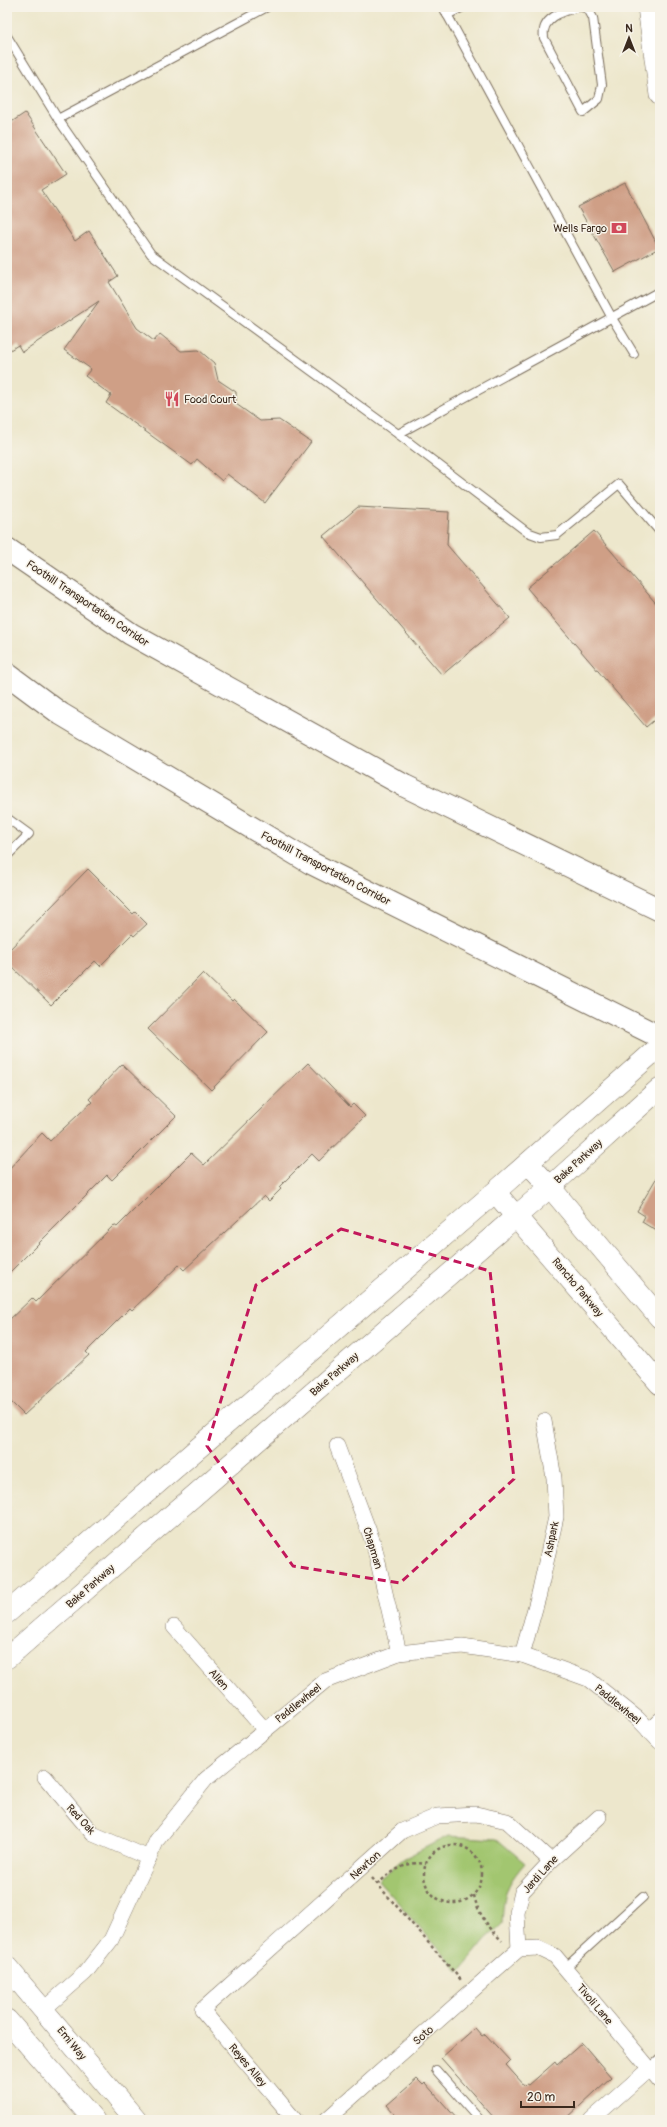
<svg xmlns="http://www.w3.org/2000/svg" width="667" height="2127" font-family="Pangolin,sans-serif">
  <style>
    .green { fill: #a2c670; stroke: #6e7847 }
    .building { fill: #cf9f86 }
    .lines { fill: none; stroke-linecap: round; stroke-linejoin: round }
    .lane-casing { stroke: #796c5b; stroke-width: 10 }
    .street-casing { stroke: #796c5b; stroke-width: 16 }
    .secondary-casing { stroke: #796c5b; stroke-width: 22 }
    .highway-casing { stroke: #796c5b; stroke-width: 24 }
    .path { stroke: #796c5b; stroke-width: 2.5; stroke-dasharray: 3 3; stroke-linecap: butt }
    .lane { stroke: #fff; stroke-width: 8 }
    .street { stroke: #fff; stroke-width: 15 }
    .secondary { stroke: #fff; stroke-width: 21 }
    .highway { stroke: #fff; stroke-width: 22 }
    .marked { fill: none; stroke: #c2185b; stroke-width: 3; stroke-dasharray: 8 5; stroke-linejoin: round }
    .labels { text-anchor: middle; stroke-width: 3; stroke-linejoin: round; paint-order: stroke }
    .poi-label { font-size: 11px; fill: #3b2a1e; stroke: #f7f3e8; text-anchor: end }
    .street-label { font-size: 11px; fill: #3b2a1e; stroke: #f7f3e8 }
  </style>
  <rect width="100%" height="100%" fill="#f7f3e8"/>
  <filter id="ink" filterUnits="userSpaceOnUse"><feTurbulence type="fractalNoise" baseFrequency=".025" numOctaves="2"/><feDisplacementMap in="SourceGraphic" scale="8" xChannelSelector="R" yChannelSelector="G"/><feConvolveMatrix kernelMatrix="1 2 1 2 8 2 1 2 1" color-interpolation-filters="sRGB"/></filter>
  <filter id="wash" filterUnits="userSpaceOnUse"><feTurbulence type="fractalNoise" baseFrequency=".012" numOctaves="4" result="noise"/><feDisplacementMap in="SourceGraphic" scale="16" xChannelSelector="R" yChannelSelector="G"/><feGaussianBlur stdDeviation="0.9" result="paint"/><feColorMatrix in="noise" values="0 0 0 0 0 0 0 0 0 0 0 0 0 0 0 0 0 1.4 0 .05"/><feComposite in="paint" operator="in"/></filter>
  <g filter="url(#wash)">
    <rect width="100%" height="100%" fill="#ede7cc"/>
    <path class="green" d="M448,1836l49,3 28,24c-20,23 -21,31 -23,61l-16,15 -27,33 -81,-92 25,-21z"/>
    <g id="blocks">
      <g class="building">
        <polygon points="25,113 66,174 41,190 75,241 89,231 118,276 109,282 137,328 154,341 160,334 181,351 199,350 214,363 218,380 236,392 236,404 260,421 279,420 311,442 265,503 227,474 222,481 197,459 192,465 106,403 111,395 85,376 91,369 64,350 99,301 22,352 18,345 7,352 7,125"/>
        <polygon points="625,183 659,248 615,272 578,207"/>
        <polygon points="358,507 449,512 447,545 510,618 442,675 323,536"/>
        <polygon points="594,531 660,608 660,715 646,727 527,588"/>
        <polygon points="88,869 133,914 135,912 147,924 134,936 132,934 100,966 95,961 51,1005 7,962 7,952"/>
        <polygon points="203,973 232,1001 234,999 268,1032 211,1090 148,1029"/>
        <polygon points="308,1063 350,1107 353,1104 365,1116 319,1161 312,1154 279,1187 281,1189 269,1201 264,1196 184,1270 179,1265 132,1310 130,1308 86,1352 89,1355 24,1415 7,1398 7,1322 32,1298 36,1302 114,1225 117,1227 191,1153 204,1165"/>
        <polygon points="122,1064 176,1116 112,1180 107,1175 7,1275 7,1171 42,1133 50,1141 92,1102 89,1099"/>
        <polygon points="660,1172 660,1233 642,1222 645,1216 637,1211"/>
        <polygon points="475,2028 482,2036 485,2034 510,2061 506,2065 525,2086 527,2084 529,2085 555,2062 557,2065 582,2043 611,2077 565,2120 496,2120 441,2058"/>
        <polygon points="417,2079 423,2085 425,2083 458,2120 400,2120 387,2105"/>
      </g>
    </g>
  </g>
  <g filter="url(#ink)">
    <use href="#blocks" fill-opacity="0" stroke="#796c5b" stroke-width="1"/>
    <g class="lines">
      <defs>
        <g id="lane">
          <polyline points="443,7 612,318 634,354"/>
          <path d="M579,7c-16,4 -39,11 -35,31l39,74 16,-13 3,-14 -9,-67 -5,-9 -6,-2"/>
          <polyline points="447,15 463,7"/>
          <polyline points="7,36 58,119 151,254 398,434 527,532 541,537 557,535 619,484 660,532"/>
          <polyline points="58,119 267,7"/>
          <polyline points="398,434 660,291"/>
          <polyline points="7,818 29,834 7,856"/>
          <polyline points="565,1968 643,1897"/>
          <polyline points="649,2069 660,2059"/>
          <polyline points="436,2070 480,2120"/>
        </g>
        <g id="street">
          <polyline points="337,1446 374,1545 399,1653"/>
          <polyline points="174,1627 265,1730"/>
          <polyline points="522,1655 539,1594 556,1517 554,1478 544,1421"/>
          <polyline points="649,1731 660,1720"/>
          <polyline points="45,1777 93,1834 149,1858"/>
          <polyline points="519,1949 538,1948 555,1956 660,2081"/>
          <polyline points="519,1949 517,1913 522,1892 551,1861 599,1817"/>
          <polyline points="44,2009 85,1973 111,1940 157,1840 206,1779 325,1681 399,1653 462,1646 522,1655 588,1679 637,1718 660,1742"/>
          <polyline points="295,2120 202,2010 402,1831 437,1816 476,1814 507,1821 551,1861"/>
          <polyline points="326,2120 519,1949"/>
          <polyline points="591,2120 649,2069"/>
        </g>
        <g id="secondary">
          <polyline points="648,7 660,95"/>
          <polyline points="528,1163 550,1187 660,1318"/>
          <polyline points="495,1192 660,1384"/>
          <polyline points="7,1613 495,1192 660,1046"/>
          <polyline points="7,1658 550,1187 660,1088"/>
          <polyline points="7,1967 136,2120"/>
          <polyline points="7,2020 94,2120"/>
        </g>
        <g id="highway">
          <polyline points="7,549 131,634 405,786 660,910"/>
          <polyline points="7,674 61,714 311,863 660,1037"/>
        </g>
      </defs>
      <use href="#lane" class="lane-casing"/>
      <use href="#street" class="street-casing"/>
      <use href="#secondary" class="secondary-casing"/>
      <use href="#highway" class="highway-casing"/>
      <g class="path">
        <circle cx="453" cy="1874" r="29"/>
        <polyline points="372,1878 461,1980"/>
        <path d="M377,1884c15,-12 29,-24 49,-20"/>
        <path d="M474,1895c4,20 15,32 28,46"/>
      </g>
      <use href="#lane" class="lane"/>
      <use href="#street" class="street"/>
      <use href="#secondary" class="secondary"/>
      <use href="#highway" class="highway"/>
    </g>
  </g>
  <path class="marked" d="M341,1229l149,42 24,208 -114,104 -107,-17 -86,-120 49,-161z"/>
  <defs>
    <symbol id="bank-bare" viewBox="-9 -9 18 18"><path d="M-6-4H6V4H-6ZM0-2.3a2.3 2.3 0 1 0 0 4.6a2.3 2.3 0 1 0 0-4.6Z" fill="#d1495b" stroke="#f7f3e8" stroke-width="2.5" paint-order="stroke"/></symbol>
    <symbol id="restaurant-bare" viewBox="-9 -9 18 18"><path d="M-5-6h1v4h1v-4h1v4h1v-4h1v5L-1.5 .5V6h-2V.5L-5-1ZM5-6V6H3V1.5H1.5Q1.5-4 5-6Z" fill="#d1495b" stroke="#f7f3e8" stroke-width="2.5" paint-order="stroke"/></symbol>
  </defs>
  <g fill-rule="evenodd">
    <use href="#bank-bare" x="608" y="217" width="22" height="22"/>
    <use href="#restaurant-bare" x="161" y="388" width="22" height="22"/>
  </g>
  <g class="labels">
    <g class="poi-label">
      <text x="607" y="232">Wells Fargo</text>
      <text x="184" y="403" text-anchor="start">Food Court</text>
    </g>
    <g class="street-label">
      <text transform="translate(88 603) rotate(34)" y="4">Foothill Transportation Corridor</text>
      <text transform="translate(326 868) rotate(28)" y="4">Foothill Transportation Corridor</text>
      <text transform="translate(578 1161) rotate(-42)" y="4">Bake Parkway</text>
      <text transform="translate(578 1287) rotate(50)" y="4">Rancho Parkway</text>
      <text transform="translate(334 1374) rotate(-41)" y="4">Bake Parkway</text>
      <text transform="translate(551 1539) rotate(-78)" y="4">Ashpark</text>
      <text transform="translate(373 1548) rotate(73)" y="4">Chapman</text>
      <text transform="translate(90 1586) rotate(-41)" y="4">Bake Parkway</text>
      <text transform="translate(219 1679) rotate(49)" y="4">Allen</text>
      <text transform="translate(298 1703) rotate(-39)" y="4">Paddlewheel</text>
      <text transform="translate(618 1704) rotate(39)" y="4">Paddlewheel</text>
      <text transform="translate(81 1819) rotate(47)" y="4">Red Oak</text>
      <text transform="translate(365 1865) rotate(-42)" y="4">Newton</text>
      <text transform="translate(540 1874) rotate(-48)" y="4">Jardi Lane</text>
      <text transform="translate(595 2004) rotate(50)" y="4">Tivoli Lane</text>
      <text transform="translate(423 2035) rotate(-41)" y="4">Soto</text>
      <text transform="translate(72 2043) rotate(51)" y="4">Emi Way</text>
      <text transform="translate(248 2065) rotate(50)" y="4">Reyes Alley</text>
    </g>
  </g>
  <rect width="667" height="2127" fill="none" stroke="#f7f3e8" stroke-width="24"/>
  <g transform="translate(629 38)" stroke="#f7f3e8" stroke-width="3" paint-order="stroke">
  <path d="M0-3L7 15L0 10L-7 15Z" fill="#3b2a1e"/>
  <text y="-6" font-size="11" font-weight="bold" text-anchor="middle" fill="#3b2a1e">N</text>
  </g>
  <path d="M521 2101v6h53v-6" fill="none" stroke="#3b2a1e" stroke-width="2"/>
  <text x="527" y="2101" font-size="12" fill="#3b2a1e" stroke="#f7f3e8" stroke-width="3" paint-order="stroke">20 m</text>
</svg>
